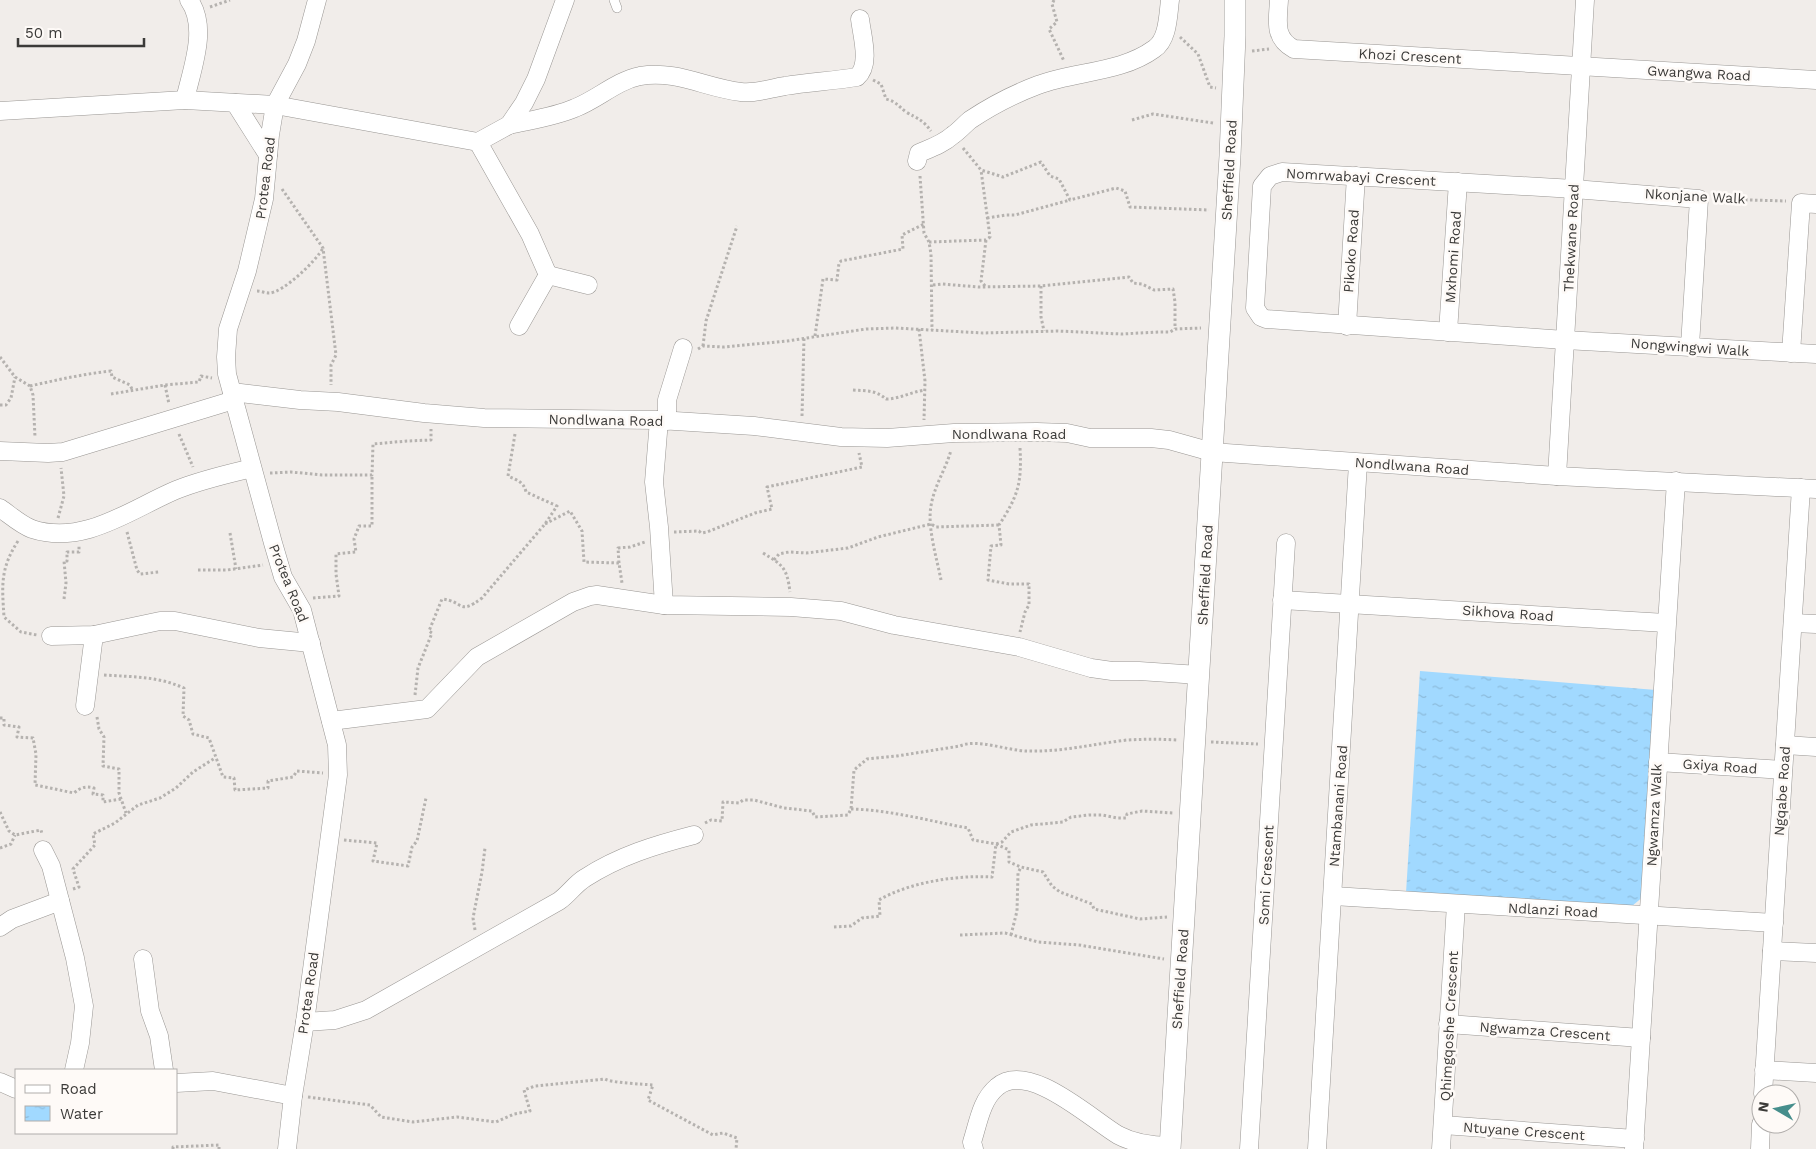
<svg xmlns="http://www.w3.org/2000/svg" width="1816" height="1149" font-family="'Work Sans',sans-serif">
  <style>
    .water { fill: url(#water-ripples) }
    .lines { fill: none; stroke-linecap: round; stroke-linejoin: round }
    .service-casing { stroke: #999693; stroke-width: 10 }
    .minor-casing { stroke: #999693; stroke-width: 19 }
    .tertiary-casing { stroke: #999693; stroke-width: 22 }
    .path { stroke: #b5b2af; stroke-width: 3; stroke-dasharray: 2.5 2.5; stroke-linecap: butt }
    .service { stroke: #fff; stroke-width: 9 }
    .minor { stroke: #fff; stroke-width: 18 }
    .tertiary { stroke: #fff; stroke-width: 21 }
    .labels { text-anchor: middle; stroke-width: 5; stroke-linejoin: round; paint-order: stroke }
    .street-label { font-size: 14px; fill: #3b3a38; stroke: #fefaf7 }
  </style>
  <defs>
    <pattern id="water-ripples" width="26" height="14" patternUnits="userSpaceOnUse" patternTransform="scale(1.25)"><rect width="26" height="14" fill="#a1d9ff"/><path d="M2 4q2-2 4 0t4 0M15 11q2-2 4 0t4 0" fill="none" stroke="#8cbbdb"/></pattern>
  </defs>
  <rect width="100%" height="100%" fill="#f1edea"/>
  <polygon class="water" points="1420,671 1656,690 1644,896 1632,906 1406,893"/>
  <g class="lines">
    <defs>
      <polyline id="service" points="614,0 617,8"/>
      <g id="minor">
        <path d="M1279,0c-1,20 -6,38 15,49l522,31"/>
        <path d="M185,100c6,-29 24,-72 4,-100"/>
        <polyline points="235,103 268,155"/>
        <polyline points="0,111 185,100 275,105 478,142 509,125 524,103 536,79 565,0"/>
        <path d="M509,125c22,-5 45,-8 66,-17 23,-9 41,-27 65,-32 38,-6 65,12 101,16 15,2 30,-4 44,-6 24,-4 48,-5 72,-9 14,-12 5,-41 3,-58"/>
        <polyline points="478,142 530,234 548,275"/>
        <path d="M917,161l2,-8c12,-5 24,-9 34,-18 6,-4 11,-10 17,-15 21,-14 44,-26 68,-35 37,-14 83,-12 116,-36 14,-9 14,-33 16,-49"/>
        <polyline points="548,275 588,285"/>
        <polyline points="519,326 548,275"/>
        <polyline points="1347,326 1356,176"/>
        <polyline points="1448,332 1458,182"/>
        <polyline points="1690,346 1699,199 1574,189 1282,172 1270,176 1262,186 1255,308 1261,317 1266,319 1565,340 1816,354"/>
        <polyline points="1791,353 1801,203 1816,204"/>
        <polyline points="232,392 300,400 338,402 424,413 484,418 659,420 754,426 841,437 887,438 954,433 1037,432 1067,433 1090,438 1151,438 1169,440 1212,452 1557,476 1816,489"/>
        <polyline points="659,420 654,482 659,527 664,605"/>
        <polyline points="667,421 667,400 683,348"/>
        <polyline points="0,451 48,453 63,452 234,400"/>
        <polyline points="1557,476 1585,0"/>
        <path d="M0,508c10,7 21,17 32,21 52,17 99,-20 144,-39 24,-10 51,-16 76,-22"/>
        <polyline points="1282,600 1666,623"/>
        <polyline points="1793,623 1816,624"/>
        <polyline points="51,636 94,635 160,621 175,621 259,638 311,643"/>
        <polyline points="85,706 94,635"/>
        <polyline points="331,721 427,709 477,657 573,602 590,596 597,595 664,605 791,607 841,611 894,625 1019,647 1091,668 1112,671 1139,671 1199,675"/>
        <polyline points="1785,745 1816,747"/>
        <polyline points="1658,762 1783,770"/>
        <polyline points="43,850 51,866 75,958 84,1006 80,1043 74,1070"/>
        <polyline points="1333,896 1774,923"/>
        <polyline points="0,927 12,919 60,901"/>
        <polyline points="1772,951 1816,953"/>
        <polyline points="143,959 150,1011 159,1036 164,1070"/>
        <path d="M305,1022l30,-2 31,-10 193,-109c10,-7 16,-17 26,-23 34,-22 70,-33 109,-43"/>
        <polyline points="1448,1024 1641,1038"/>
        <polyline points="1764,1070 1816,1073"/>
        <polyline points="0,1082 16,1089"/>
        <polyline points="176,1083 213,1081 293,1096"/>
        <polyline points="1763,1094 1801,488"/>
        <polyline points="1443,1125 1635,1139"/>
        <polyline points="287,1149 293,1096 305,1022 338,775 337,745 302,610 283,577 273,543 234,400 227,374 226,357 228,329 247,271 264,199 270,135 275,105 297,64 306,41 317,0"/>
        <path d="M974,1149l-2,-7c6,-18 9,-42 25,-55 31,-27 94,32 121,48 15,8 36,11 52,11"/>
        <polyline points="1249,1149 1286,543"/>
        <polyline points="1317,1149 1358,463"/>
        <polyline points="1441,1149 1456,904"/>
        <polyline points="1634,1149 1676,481"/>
        <polyline points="1760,1149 1761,1124"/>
      </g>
      <polyline id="tertiary" points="1170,1149 1230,156 1235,36 1235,0"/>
    </defs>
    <use href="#service" class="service-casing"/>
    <use href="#minor" class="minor-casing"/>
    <use href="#tertiary" class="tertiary-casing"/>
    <g class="path">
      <polyline points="1054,0 1052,4 1057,22 1049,29 1064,61"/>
      <polyline points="210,7 230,0"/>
      <polyline points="1180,37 1198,54 1210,87 1216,88"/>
      <polyline points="1252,51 1269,49"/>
      <path d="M873,80l8,4 5,15c11,3 12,7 20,13 12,7 16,7 25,19"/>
      <polyline points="1132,120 1153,114 1213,123"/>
      <polyline points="963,148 981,170 1003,177 1041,162 1050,176 1059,179 1070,200 1116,188 1125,191 1130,207 1209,210"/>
      <polyline points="920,176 924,233 929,242 931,254 932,330"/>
      <polyline points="282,189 323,248 336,355 331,365 331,385"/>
      <polyline points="1715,199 1786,201"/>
      <polyline points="987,218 1006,215 1015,215 1070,200"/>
      <polyline points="929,242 986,240 990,237 981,170"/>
      <polyline points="933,285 942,284 979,287 1041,286 1129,277 1133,283 1142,284 1154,290 1173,289 1175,302 1175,329"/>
      <polyline points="985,286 981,281 986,240"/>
      <polyline points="1041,286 1041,317 1044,331"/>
      <path d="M257,291c4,0 8,2 12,2 14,0 47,-32 54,-45"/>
      <polyline points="919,329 925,381 924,420"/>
      <polyline points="815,336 823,279 837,280 839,263 841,261 903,249 902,235 924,224"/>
      <polyline points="703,346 706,321 737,226"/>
      <polyline points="698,349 703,346 724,347 787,341 866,329 895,328 983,333 1058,331 1121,334 1160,332 1170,332 1175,329 1201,328"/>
      <polyline points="0,357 15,377 30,386 33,395 35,437"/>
      <polyline points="165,385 169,404"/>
      <path d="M30,386c27,-6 53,-12 81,-15l1,6 18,8 3,6"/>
      <path d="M853,390c13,1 23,0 33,9 13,0 25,-7 39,-9"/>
      <polyline points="111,394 165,385 199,382 201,376 212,378"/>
      <polyline points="0,405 6,405 11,398 15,377"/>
      <polyline points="802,416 804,338"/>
      <polyline points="179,434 193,467"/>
      <path d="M1020,448c2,35 -2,48 -21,77l2,20 -10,1 -3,34 21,4h20v21l-4,7 -5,20"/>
      <polyline points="270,473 291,472 322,475 372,475 373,444 407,441 431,440 431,429"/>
      <polyline points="58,518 64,496 61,468"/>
      <polyline points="545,524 570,511 582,531 584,562 619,563 622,583"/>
      <polyline points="127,532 137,570 140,574 159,572"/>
      <polyline points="674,532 699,531 701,533 707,532 755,513 772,509 767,487 862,467 859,453"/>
      <polyline points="230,533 236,569"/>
      <path d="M18,541c-18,28 -16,44 -14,76l17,15 16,3"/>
      <path d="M763,553c20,12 24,15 27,39"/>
      <polyline points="774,560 779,554 789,552 806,553 848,548 878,537 931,524 936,527 999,525"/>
      <polyline points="619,563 618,548 630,547 645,542"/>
      <polyline points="198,570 227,570 263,565"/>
      <path d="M941,580c-4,-21 -14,-53 -10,-74 3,-20 15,-37 20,-56"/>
      <polyline points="313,598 339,596 336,574 336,554 356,552 354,539 359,526 372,526 372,475"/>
      <polyline points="64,599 66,583 64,561 67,561 67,552 79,552 79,546"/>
      <path d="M104,675c29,2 53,1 80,13l-1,28 6,4 4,14 16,4 14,39 11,1 1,12 33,-2v-7l25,-4 4,-6 26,2"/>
      <path d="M415,695l3,-27 14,-35 -3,-2 13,-32c22,2 16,17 40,-1l63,-74 12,-18 -31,-14c-2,-10 -9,-12 -18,-16l7,-42"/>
      <polyline points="97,717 99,729 104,737 103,766 119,769 119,793 126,813"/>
      <path d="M0,718h4v7l15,2 -2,10 16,1 3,16 -1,31 39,8c7,-6 12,-7 20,-5l-1,6 10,1v7l18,-3"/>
      <polyline points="1211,742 1258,744"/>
      <path d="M851,809c40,1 78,12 117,19l5,12 23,4 13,6v12l12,5 22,5 9,14 8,6 32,12 2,5 46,10 27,-2"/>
      <polyline points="0,812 9,831 15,835 41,830 42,834"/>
      <path d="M705,823l6,-3 11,1 1,-19 16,1 4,-3h11l30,8 28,3 3,6 33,-2 3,-6 3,-39 13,-11 30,-3 63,-10c18,-8 47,5 68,5 34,1 65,-7 99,-11 17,-1 33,-1 50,0"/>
      <polyline points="344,840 377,843 373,861 408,866 412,847 417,841 426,798"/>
      <polyline points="0,848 11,844 15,835"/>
      <polyline points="73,889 79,887 73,869 95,845 93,834 115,823 138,805 160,798 176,788 193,772 215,758"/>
      <path d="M834,927l17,-1 11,-8 18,-2 -1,-16c31,-18 78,-25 113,-23l4,-33 6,-2 9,-10 20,-7 32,-3 8,-5 18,-2h13l15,3h9l1,-4 15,-3 31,2"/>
      <polyline points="475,930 473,918 482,872 485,848"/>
      <polyline points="960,935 1005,933 1038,942 1079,945 1164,959"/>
      <polyline points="1011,935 1017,911 1018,873 1021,867"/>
      <path d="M308,1097l62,8 11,12 32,5 44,-5 39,5 18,-8 16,-3 -6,-21 11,-4 70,-7c7,4 38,5 48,6l-5,15 65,35 10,-2 14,5 -1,11"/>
      <polyline points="173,1149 173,1147 219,1145 219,1149"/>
    </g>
    <use href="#service" class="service"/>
    <use href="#minor" class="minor"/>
    <use href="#tertiary" class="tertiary"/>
  </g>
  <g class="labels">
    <g class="street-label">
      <text transform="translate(1410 56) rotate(3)" y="5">Khozi Crescent</text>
      <text transform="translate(1699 73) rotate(3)" y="5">Gwangwa Road</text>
      <text transform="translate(1229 170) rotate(-87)" y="5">Sheffield Road</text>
      <text transform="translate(1361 177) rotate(3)" y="5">Nomrwabayi Crescent</text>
      <text transform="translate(265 178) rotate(-83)" y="5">Protea Road</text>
      <text transform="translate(1695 196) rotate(3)" y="5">Nkonjane Walk</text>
      <text transform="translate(1571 238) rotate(-87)" y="5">Thekwane Road</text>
      <text transform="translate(1351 251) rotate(-86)" y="5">Pikoko Road</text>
      <text transform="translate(1453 257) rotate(-86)" y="5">Mxhomi Road</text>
      <text transform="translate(1690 347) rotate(4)" y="5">Nongwingwi Walk</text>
      <text transform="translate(606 420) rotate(1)" y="5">Nondlwana Road</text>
      <text x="1009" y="439">Nondlwana Road</text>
      <text transform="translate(1412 466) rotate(4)" y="5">Nondlwana Road</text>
      <text transform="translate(1205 575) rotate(-87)" y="5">Sheffield Road</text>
      <text transform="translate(289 583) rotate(68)" y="5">Protea Road</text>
      <text transform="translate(1508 613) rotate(4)" y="5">Sikhova Road</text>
      <text transform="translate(1720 766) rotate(4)" y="5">Gxiya Road</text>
      <text transform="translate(1782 791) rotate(-86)" y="5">Ngqabe Road</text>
      <text transform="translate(1338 806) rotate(-86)" y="5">Ntambanani Road</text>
      <text transform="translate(1654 815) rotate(-87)" y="5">Ngwamza Walk</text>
      <text transform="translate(1266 875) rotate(-87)" y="5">Somi Crescent</text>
      <text transform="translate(1553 910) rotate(3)" y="5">Ndlanzi Road</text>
      <text transform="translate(1180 979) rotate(-86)" y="5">Sheffield Road</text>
      <text transform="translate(308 993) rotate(-82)" y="5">Protea Road</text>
      <text transform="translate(1449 1026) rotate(-87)" y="5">Qhimgqoshe Crescent</text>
      <text transform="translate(1545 1031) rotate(4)" y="5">Ngwamza Crescent</text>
      <text transform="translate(1524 1131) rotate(4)" y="5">Ntuyane Crescent</text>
    </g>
  </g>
  <rect x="15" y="1069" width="162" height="65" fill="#fefaf7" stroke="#b0adab"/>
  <rect x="25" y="1085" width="25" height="8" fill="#ffffff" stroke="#b0adab"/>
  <text x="60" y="1094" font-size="15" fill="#3b3a38">Road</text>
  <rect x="25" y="1106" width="25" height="15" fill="url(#water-ripples)" stroke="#b0adab"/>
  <text x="60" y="1119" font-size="15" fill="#3b3a38">Water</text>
  <g transform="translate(1776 1109) rotate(279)"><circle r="24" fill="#fefaf7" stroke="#b0adab"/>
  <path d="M0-4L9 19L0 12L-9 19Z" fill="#468e8c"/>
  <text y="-8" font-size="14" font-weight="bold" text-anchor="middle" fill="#3b3a38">N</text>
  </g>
  <path d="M18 38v8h126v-8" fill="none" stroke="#3b3a38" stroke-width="2.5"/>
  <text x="25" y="38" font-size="15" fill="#3b3a38" stroke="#fefaf7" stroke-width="4" paint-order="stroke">50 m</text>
</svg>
